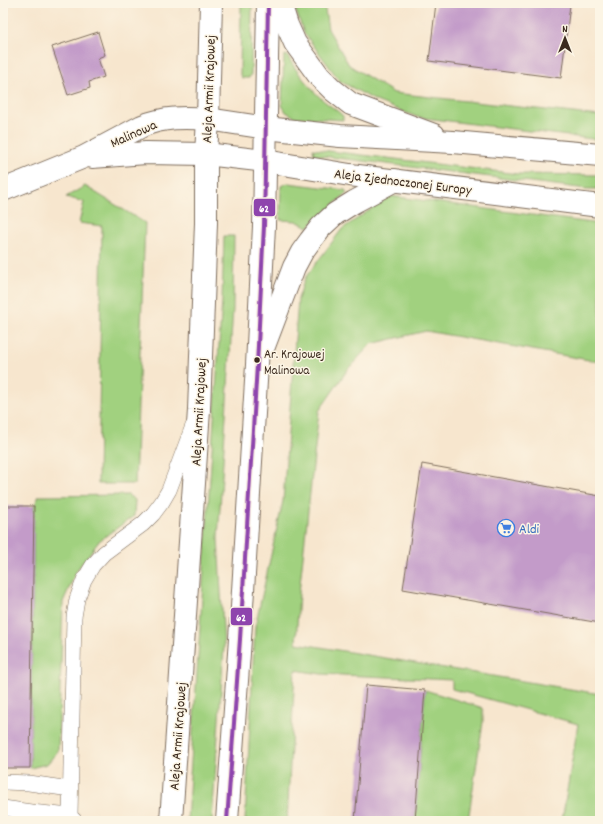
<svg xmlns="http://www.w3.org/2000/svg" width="603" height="824" font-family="Dekko,sans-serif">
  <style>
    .green { fill: #a1d17f; stroke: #6e7e4e }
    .building { fill: #c39bc9 }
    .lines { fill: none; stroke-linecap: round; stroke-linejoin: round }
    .lane-casing { stroke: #7d6c5c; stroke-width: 16 }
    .street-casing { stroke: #7d6c5c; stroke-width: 24 }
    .secondary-casing { stroke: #7d6c5c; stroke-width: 24 }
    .lane { stroke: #fff; stroke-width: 15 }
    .street { stroke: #fff; stroke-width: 22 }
    .secondary { stroke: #fff; stroke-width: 22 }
    .bus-1-casing { stroke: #fcf5e5; stroke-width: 7 }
    .bus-1 { stroke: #8e44ad; stroke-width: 4 }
    .bus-dot { fill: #3b2a1e; stroke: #fcf5e5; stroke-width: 1.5 }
    .labels { text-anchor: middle; stroke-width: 3; stroke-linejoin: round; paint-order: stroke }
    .bus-label { font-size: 13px; fill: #3b2a1e; stroke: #fcf5e5; text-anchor: start }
    .street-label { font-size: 14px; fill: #3b2a1e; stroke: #fcf5e5 }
    .shop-label { font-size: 14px; fill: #366cbe; stroke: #fcf5e5; text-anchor: start }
    .line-badge { stroke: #fcf5e5; stroke-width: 1.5 }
    .badge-label { font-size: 11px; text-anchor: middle; font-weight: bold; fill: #fff }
  </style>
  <rect width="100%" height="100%" fill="#fcf5e5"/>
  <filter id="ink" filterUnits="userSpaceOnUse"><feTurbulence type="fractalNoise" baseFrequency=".025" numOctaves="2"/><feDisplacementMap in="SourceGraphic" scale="8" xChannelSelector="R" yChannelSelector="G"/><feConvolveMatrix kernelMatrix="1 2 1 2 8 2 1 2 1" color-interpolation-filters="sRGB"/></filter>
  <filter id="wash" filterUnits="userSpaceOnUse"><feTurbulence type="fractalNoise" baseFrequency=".012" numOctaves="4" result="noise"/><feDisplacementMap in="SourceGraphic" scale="16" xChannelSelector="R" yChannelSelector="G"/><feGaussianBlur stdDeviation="0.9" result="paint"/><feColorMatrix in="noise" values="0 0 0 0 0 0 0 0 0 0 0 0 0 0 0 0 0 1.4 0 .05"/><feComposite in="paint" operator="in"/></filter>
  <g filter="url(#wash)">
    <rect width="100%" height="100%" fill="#f7e6ce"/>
    <g class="green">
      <polygon points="241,3 252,3 251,74 249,78 242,78 240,75"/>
      <polygon points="293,3 324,3 328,29 349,65 394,93 600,116 600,140 417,117 376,101 340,81 304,33"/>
      <path d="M287,55c8,15 24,35 37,46 6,5 13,9 19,15v4l-48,-3 -9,-5 -4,-7 2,-49z"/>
      <polygon points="313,149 518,174 600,175 600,189 587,189 314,155"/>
      <polygon points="288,183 345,190 347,193 308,227 296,221 280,220 281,186"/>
      <polygon points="85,186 145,223 135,484 98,484 102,226 79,223 84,202 66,197"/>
      <polygon points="390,196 600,224 600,362 426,331 371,344 348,369 319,411 299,593 296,643 600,694 600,821 562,821 578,724 452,689 452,680 321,674 295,670 287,821 245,821 255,627 283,501 298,299 305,278 342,229"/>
      <polygon points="224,236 234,236 233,309 218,538 224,647 212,821 187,821 222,300"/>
      <polygon points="128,495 135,500 134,516 100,540 77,570 63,602 58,751 47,764 30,768 34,506 39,496"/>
      <polygon points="425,690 483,708 483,722 468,821 415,821"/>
    </g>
    <g id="blocks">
      <g class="building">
        <polygon points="436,3 552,3 570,5 561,78 429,61"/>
        <polygon points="98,32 105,55 98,58 104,77 89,82 90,88 68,95 52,47"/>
        <polygon points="422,464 600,496 600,623 403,589"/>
        <polygon points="3,506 34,506 30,768 3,768"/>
        <polygon points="366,685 425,690 415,821 355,821"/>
      </g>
    </g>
  </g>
  <g filter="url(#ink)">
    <use href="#blocks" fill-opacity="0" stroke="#7d6c5c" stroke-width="1"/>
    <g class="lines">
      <defs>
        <g id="lane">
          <polyline points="3,782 29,783 70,789"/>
          <polyline points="3,808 31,812 70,816"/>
          <polyline points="75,821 70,816 74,617 77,599 84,580 93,565 104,553 143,524 153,514 162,502 169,490 193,426"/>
        </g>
        <g id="street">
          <polyline points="92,157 146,153 206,154"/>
          <path d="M3,190l81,-33 58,-31c21,-9 43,-9 66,-7"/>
        </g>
        <g id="secondary">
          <polyline points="280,3 287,25 295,43 319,76 333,90 351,104 434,135"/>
          <polyline points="208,119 266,128 340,136 453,142 600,155"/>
          <polyline points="206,154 265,161 350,175 600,206"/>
          <polyline points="264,346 294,267 302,252 310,241 321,227 335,214 354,202 395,180"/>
          <polyline points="171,821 199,410 206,223 206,154 208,119 211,3"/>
          <polyline points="227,821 240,639 257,365 264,226 268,3"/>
        </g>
      </defs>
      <use href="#lane" class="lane-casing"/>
      <use href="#street" class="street-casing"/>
      <use href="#secondary" class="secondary-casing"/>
      <use href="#lane" class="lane"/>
      <use href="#street" class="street"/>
      <use href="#secondary" class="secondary"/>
      <defs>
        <polyline id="bus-1" points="227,821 240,639 257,365 264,226 268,3"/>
      </defs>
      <use href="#bus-1" class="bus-1-casing"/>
      <use href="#bus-1" class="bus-1"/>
    </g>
  </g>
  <defs>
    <symbol id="supermarket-ring" viewBox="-11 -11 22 22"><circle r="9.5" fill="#fcf5e5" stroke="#3f7fe0" stroke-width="1.5"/><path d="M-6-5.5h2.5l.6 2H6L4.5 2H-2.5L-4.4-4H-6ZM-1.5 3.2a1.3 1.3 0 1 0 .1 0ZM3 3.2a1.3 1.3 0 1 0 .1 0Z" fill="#3f7fe0"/></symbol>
  </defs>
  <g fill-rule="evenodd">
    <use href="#supermarket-ring" x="496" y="518" width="20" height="20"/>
  </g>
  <circle class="bus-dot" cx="257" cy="360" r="3.5"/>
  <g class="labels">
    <g class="bus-label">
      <text x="264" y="358">Ar. Krajowej<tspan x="264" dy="16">Malinowa</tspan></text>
    </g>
    <g class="street-label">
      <text transform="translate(208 89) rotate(-88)" y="5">Aleja Armii Krajowej</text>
      <text transform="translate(133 133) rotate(-24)" y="5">Malinowa</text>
      <text transform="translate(403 181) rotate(7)" y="5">Aleja Zjednoczonej Europy</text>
      <text transform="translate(198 412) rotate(-87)" y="5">Aleja Armii Krajowej</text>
      <text transform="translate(177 736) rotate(-86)" y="5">Aleja Armii Krajowej</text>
    </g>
    <g class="shop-label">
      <text x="519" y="533">Aldi</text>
    </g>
  </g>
  <g class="line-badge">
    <rect x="253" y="198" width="23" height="19" rx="4" fill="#8e44ad"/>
    <rect x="230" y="607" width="23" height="19" rx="4" fill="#8e44ad"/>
  </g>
  <g class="badge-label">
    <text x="264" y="212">62</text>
    <text x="241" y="621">62</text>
  </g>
  <rect width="603" height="824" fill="none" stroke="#fcf5e5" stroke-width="16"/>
  <g transform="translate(565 38)" stroke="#fcf5e5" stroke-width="3" paint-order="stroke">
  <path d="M0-3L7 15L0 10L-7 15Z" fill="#3b2a1e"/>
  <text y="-6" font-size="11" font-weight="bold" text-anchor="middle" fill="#3b2a1e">N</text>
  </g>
</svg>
